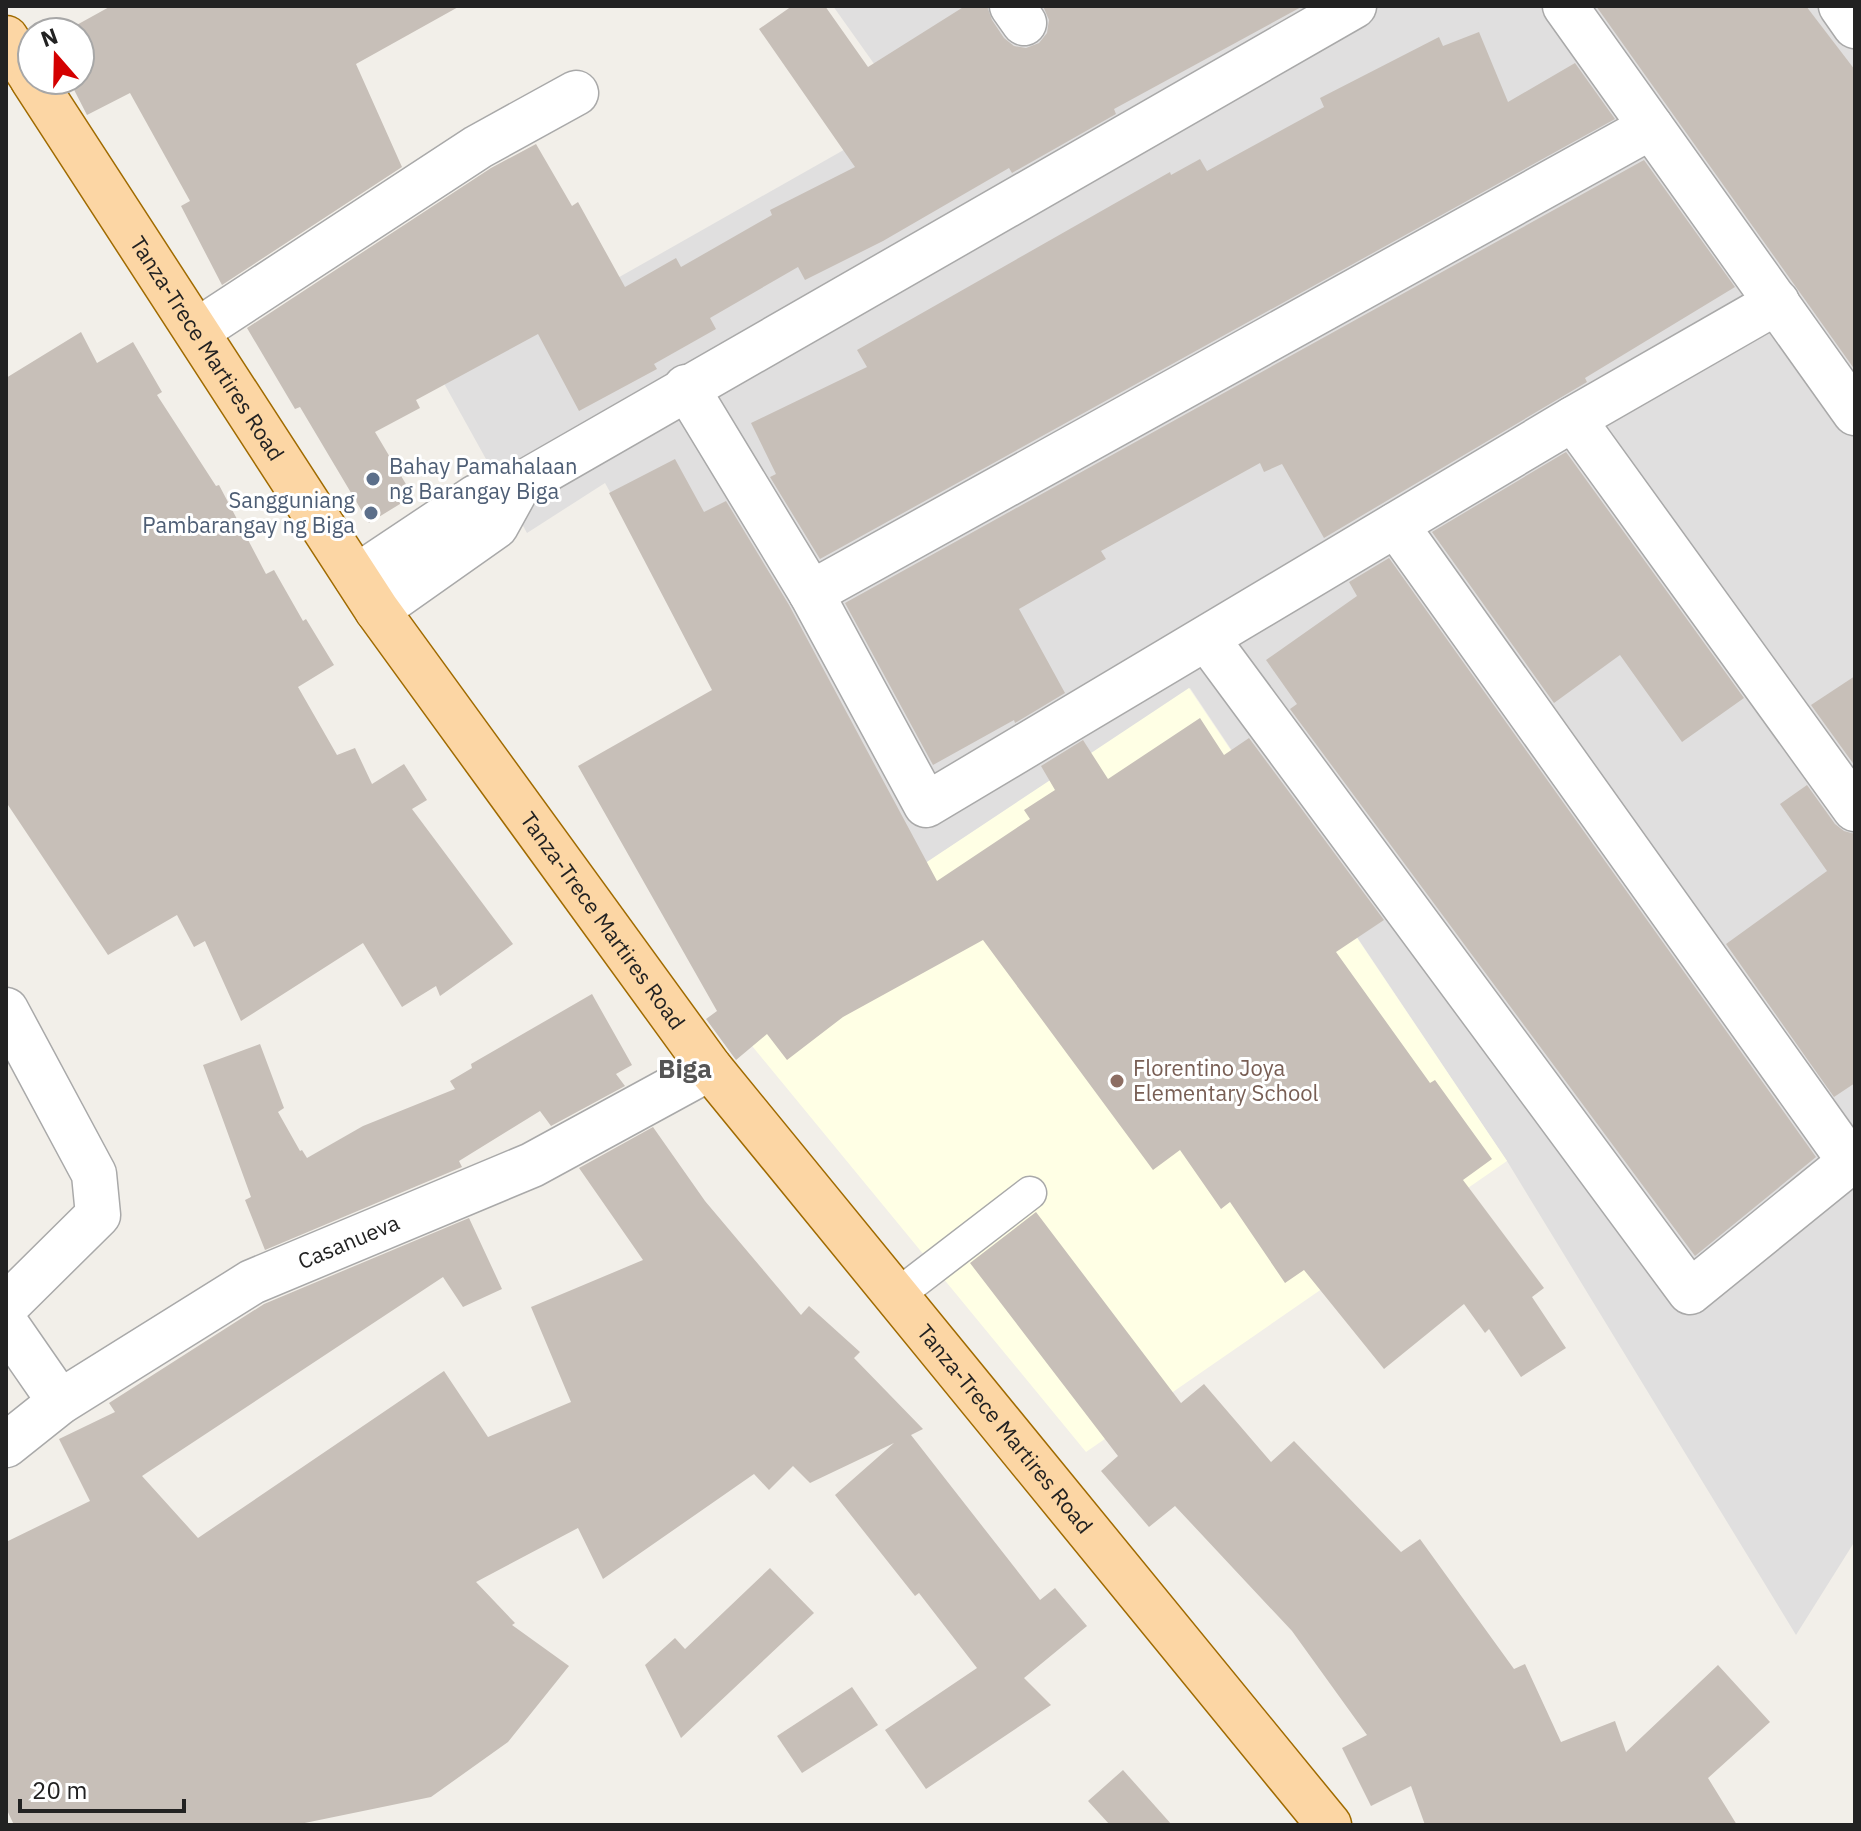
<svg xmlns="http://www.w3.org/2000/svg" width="1861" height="1831" font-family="'IBM Plex Sans',sans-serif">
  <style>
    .residential { fill: #e0dfdf }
    .education { fill: #ffffe5 }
    .building { fill: #c7bfb8 }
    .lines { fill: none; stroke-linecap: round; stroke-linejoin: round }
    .service-casing { stroke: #a9a9a9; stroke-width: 35 }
    .minor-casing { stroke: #a9a9a9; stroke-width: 47 }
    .tertiary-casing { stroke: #a9a9a9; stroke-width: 47 }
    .primary-casing { stroke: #a06b00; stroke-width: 47 }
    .service { stroke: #fff; stroke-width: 32 }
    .minor { stroke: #fff; stroke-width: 44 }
    .tertiary { stroke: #fff; stroke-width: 44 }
    .primary { stroke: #fcd6a4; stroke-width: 44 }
    .service-dot { fill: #5c6f8a; stroke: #fff; stroke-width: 3 }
    .education-dot { fill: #8d6e63; stroke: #fff; stroke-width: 3 }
    .labels { text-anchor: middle; stroke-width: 6; stroke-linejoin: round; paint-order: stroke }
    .street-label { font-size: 22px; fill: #222; stroke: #fff }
    .service-label { font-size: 22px; fill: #4e5e75; stroke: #fff; text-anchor: start }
    .education-label { font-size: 22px; fill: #785e54; stroke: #fff; text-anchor: start }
    .quarter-label { font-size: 26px; font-weight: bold; fill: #555; stroke: #fff }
  </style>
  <rect width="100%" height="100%" fill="#f2efe9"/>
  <polygon class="residential" points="833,6 1855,6 1855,1541 1796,1635 1507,1161 1190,688 846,916 605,483 527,533 441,378 909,113"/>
  <polygon class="education" points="1189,688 1507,1161 1086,1452 716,1002"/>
  <g class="building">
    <polygon points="111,6 460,6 356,64 402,167 222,285 181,206 190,201 130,93 87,115 69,80 80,80 80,32 64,32"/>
    <polygon points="792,6 825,6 868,67 965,6 987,6 992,20 1004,38 1014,46 1026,48 1039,43 1047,33 1049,20 1043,6 1303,6 1114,109 1116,114 1012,173 1009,168 883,241 805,280 798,267 710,318 716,329 654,364 657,369 579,411 538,334 416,400 420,408 375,432 413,496 369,523 300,407 295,409 247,328 491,168 536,144 572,206 578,202 625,287 676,258 681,267 772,215 770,210 855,167 759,29"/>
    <polygon points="1596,6 1806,6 1855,70 1855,370"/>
    <polygon points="1479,32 1508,102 1575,63 1615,119 820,559 770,477 776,474 751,423 867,367 857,350 1170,172 1171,175 1200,159 1207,171 1324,107 1320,98 1439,37 1443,46"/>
    <polygon points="1644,160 1735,287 1585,378 1587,382 1324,538 1282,464 1264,472 1260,463 1101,551 1106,559 1019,609 1065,693 1015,723 1014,720 933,765 845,603"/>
    <polygon points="81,332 97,363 133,342 162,392 157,395 216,486 219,485 266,574 274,570 303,621 306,619 334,665 298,687 337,755 355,748 372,784 404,764 427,800 412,809 513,944 440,996 436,986 402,1007 363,943 241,1021 205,941 194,947 177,915 108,955 6,802 6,378"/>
    <polygon points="1566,452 1744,698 1682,742 1620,655 1554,703 1432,532"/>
    <polygon points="675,459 704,512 726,501 789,605 937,881 1030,819 1024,810 1055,790 1041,766 1083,740 1108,779 1200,718 1224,755 1249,738 1384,920 1336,952 1430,1083 1435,1080 1492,1159 1463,1180 1544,1288 1532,1297 1566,1348 1521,1377 1489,1329 1485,1333 1464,1304 1384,1369 1304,1270 1285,1283 1230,1202 1221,1209 1180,1150 1153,1170 983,940 843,1017 787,1060 767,1034 736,1060 706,1019 717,1011 578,766 712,690 609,493"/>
    <polygon points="1389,558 1816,1157 1695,1256 1290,709 1297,704 1266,660 1357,596 1349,582"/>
    <polygon points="1855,676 1855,766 1811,705"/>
    <polygon points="1807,785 1835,824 1844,831 1855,834 1855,1083 1834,1097 1726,944 1827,871 1780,804"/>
    <polygon points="592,994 632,1065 616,1074 625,1086 551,1126 540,1111 459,1161 462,1167 265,1250 245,1200 251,1197 203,1065 260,1044 284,1108 278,1112 300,1151 302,1150 307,1158 363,1126 455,1089 450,1081 472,1068 471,1064"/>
    <polygon points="653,1127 705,1201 801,1315 809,1306 860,1352 854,1358 923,1429 911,1435 1040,1600 1055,1588 1087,1626 1024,1678 1051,1705 926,1789 885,1730 977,1668 919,1593 915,1596 835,1495 894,1443 810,1483 793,1466 769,1490 754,1474 603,1579 578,1528 476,1582 515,1623 512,1625 569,1666 508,1742 431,1797 295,1825 14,1825 6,1808 6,1542 90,1501 59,1439 115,1412 109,1403 264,1304 469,1218 502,1289 463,1307 443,1277 142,1476 198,1538 444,1371 488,1437 571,1402 531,1307 643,1260 579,1168"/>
    <polygon points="1036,1212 1181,1403 1204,1384 1271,1462 1294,1441 1401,1552 1420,1539 1514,1669 1525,1664 1561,1742 1615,1721 1626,1752 1718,1665 1770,1722 1708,1778 1737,1825 1425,1825 1411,1786 1371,1806 1342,1748 1367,1735 1292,1631 1175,1506 1149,1527 1101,1471 1118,1456 970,1263"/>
    <polygon points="770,1568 814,1613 681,1738 645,1665 675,1638 685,1649"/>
    <polygon points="852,1687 878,1725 802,1773 777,1736"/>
    <polygon points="1123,1770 1172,1825 1110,1825 1088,1801"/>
  </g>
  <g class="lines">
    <defs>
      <polyline id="service" points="896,1296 1030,1193"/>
      <g id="minor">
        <polyline points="1012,6 1024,23"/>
        <polyline points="1565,6 1855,413"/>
        <polyline points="1841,6 1855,26"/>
        <polyline points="197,331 478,147 576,93"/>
        <polyline points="686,387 811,593 926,805 1573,419 1777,302"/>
        <polyline points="1573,419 1855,809"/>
        <polyline points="1396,525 1851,1163"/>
        <polyline points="356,577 476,497 518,486 1354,6"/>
        <polyline points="811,593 1651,127"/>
        <polyline points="377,610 496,526 518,486"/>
        <polyline points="1207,639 1690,1292 1855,1158"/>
        <polyline points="6,1010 94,1174 98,1215 6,1306"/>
        <polyline points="6,1324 60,1402"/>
      </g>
      <g id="tertiary">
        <path id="s1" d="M6,1445l54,-43 192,-120 280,-117 178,-97"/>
      </g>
      <g id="primary">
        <polyline points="6,38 32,78"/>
        <path id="s2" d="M33,80l344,530 333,458 619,757"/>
      </g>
    </defs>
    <use href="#service" class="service-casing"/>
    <use href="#minor" class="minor-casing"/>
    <use href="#tertiary" class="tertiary-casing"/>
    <use href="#primary" class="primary-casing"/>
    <use href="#service" class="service"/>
    <use href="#minor" class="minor"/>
    <use href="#tertiary" class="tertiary"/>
    <use href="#primary" class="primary"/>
  </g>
  <g class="service-dot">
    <circle cx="373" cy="479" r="8"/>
    <circle cx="371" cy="513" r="8"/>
  </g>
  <circle class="education-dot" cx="1117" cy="1081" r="8"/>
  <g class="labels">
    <g class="street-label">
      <text dy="8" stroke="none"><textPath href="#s2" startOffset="320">Tanza-Trece Martires Road</textPath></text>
      <text dy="8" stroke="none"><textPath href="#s2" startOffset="1016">Tanza-Trece Martires Road</textPath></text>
      <text dy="8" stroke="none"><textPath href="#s1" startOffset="400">Casanueva</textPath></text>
      <text dy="8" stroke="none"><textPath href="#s2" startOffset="1664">Tanza-Trece Martires Road</textPath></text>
    </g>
    <g class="service-label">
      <text x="389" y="474">Bahay Pamahalaan<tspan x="389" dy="25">ng Barangay Biga</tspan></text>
      <text x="355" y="508" text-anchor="end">Sangguniang<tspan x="355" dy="25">Pambarangay ng Biga</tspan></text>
    </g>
    <g class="education-label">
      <text x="1133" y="1076">Florentino Joya<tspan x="1133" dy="25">Elementary School</tspan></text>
    </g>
    <g class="quarter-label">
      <text x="685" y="1078">Biga</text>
    </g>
  </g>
  <rect width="1861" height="1831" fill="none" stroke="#222222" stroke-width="16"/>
  <g transform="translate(56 56) rotate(340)"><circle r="38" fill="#ffffff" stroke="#a7a7a7" stroke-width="2"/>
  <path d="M0-6L14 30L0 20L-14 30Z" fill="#d40000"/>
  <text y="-12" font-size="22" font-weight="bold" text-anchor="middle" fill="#222222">N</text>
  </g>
  <path d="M20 1799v12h164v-12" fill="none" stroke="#222222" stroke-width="4"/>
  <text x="32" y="1799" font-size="24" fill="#222222" stroke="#ffffff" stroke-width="6" paint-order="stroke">20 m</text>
</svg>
